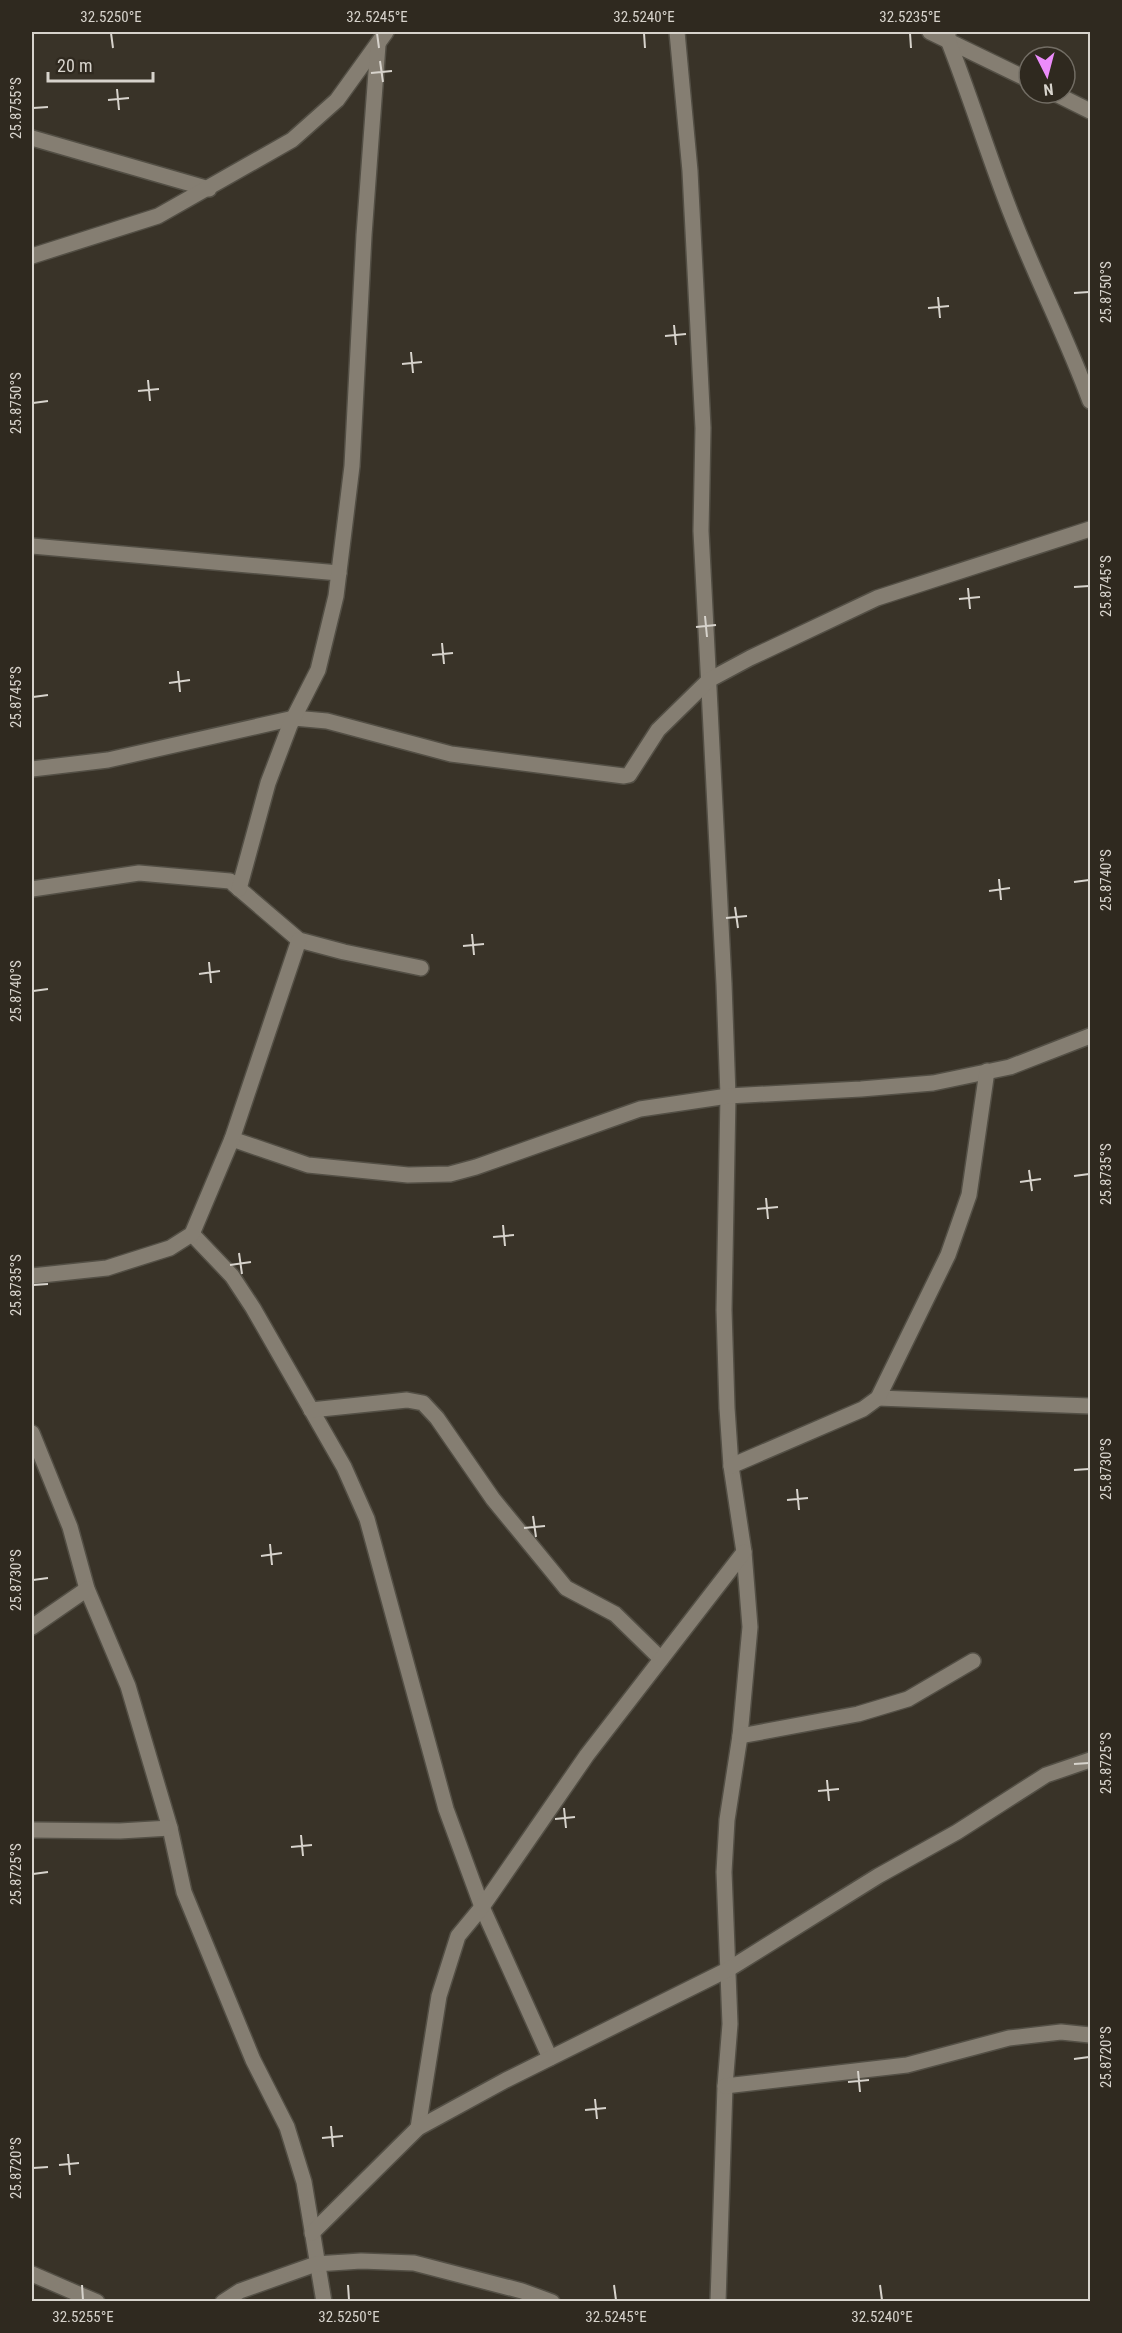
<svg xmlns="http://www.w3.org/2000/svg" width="1122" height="2333" font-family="'Roboto Condensed',sans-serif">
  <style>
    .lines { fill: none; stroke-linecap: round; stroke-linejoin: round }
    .minor-casing { stroke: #534f45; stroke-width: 18 }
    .minor { stroke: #857e72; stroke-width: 15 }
    .ticks { fill: none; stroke: #d7d3cc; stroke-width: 2 }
    .neatline { fill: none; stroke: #d7d3cc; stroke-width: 2 }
    .ticks-label { font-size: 15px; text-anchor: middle; fill: #d7d3cc }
  </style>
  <rect width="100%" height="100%" fill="#393328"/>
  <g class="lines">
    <defs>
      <g id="minor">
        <polyline points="677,32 690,171 703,428 701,531 724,984 728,1096 724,1310 727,1408 731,1466 744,1552 750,1627 740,1736 727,1820 724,1872 730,2024 725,2086 718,2302"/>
        <polyline points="930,32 1029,80"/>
        <path d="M948,32v8c23,58 41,118 64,176 24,62 55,122 78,185"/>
        <polyline points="1054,93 1090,111"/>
        <polyline points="32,138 209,189"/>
        <polyline points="32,256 158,216 292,140 337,100 386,32"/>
        <polyline points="32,546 339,573"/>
        <polyline points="32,769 108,760 294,718 327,721 451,754 624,776 629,775 658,730 709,680 750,658 877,598 1090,529"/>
        <polyline points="32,889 139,873 230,881 299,940 344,952 421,968"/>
        <polyline points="239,889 268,783 290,725 318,670 336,596 352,466 364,235 378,45"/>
        <polyline points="232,1139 308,1165 408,1175 450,1174 476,1167 640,1109 728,1096 861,1089 933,1083 1010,1067 1090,1036"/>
        <polyline points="192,1234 232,1276 253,1308 344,1467 367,1519 446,1809 482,1907 550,2058"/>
        <polyline points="32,1276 107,1268 170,1248 192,1234 232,1139 299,940"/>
        <polyline points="878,1398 1090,1406"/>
        <polyline points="311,1410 407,1400 423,1403 437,1418 493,1499 566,1588 615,1614 661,1659"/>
        <polyline points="32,1433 70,1527 87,1589 128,1686 170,1828 184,1892 253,2060 287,2127 304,2182 324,2302"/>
        <polyline points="731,1466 863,1409 878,1398 948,1255 969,1195 987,1071"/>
        <polyline points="32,1627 87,1589"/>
        <polyline points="740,1736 858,1714 908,1699 973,1661"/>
        <polyline points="32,1830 120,1831 170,1828"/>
        <polyline points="725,2086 907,2065 1009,2038 1061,2032 1090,2035"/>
        <polyline points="418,2128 439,1996 458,1936 482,1907 587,1755 744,1552"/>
        <polyline points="312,2233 418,2128 506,2080 729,1969 878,1876 957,1832 1046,1775 1090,1760"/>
        <polyline points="32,2274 97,2302"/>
        <polyline points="223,2302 240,2291 316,2264 361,2261 414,2263 522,2291 552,2302"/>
      </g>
    </defs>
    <use href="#minor" class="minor-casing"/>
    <use href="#minor" class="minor"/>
  </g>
  <path class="ticks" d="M111,33l2,15M377,33l2,15M644,33l1,15M910,33l1,15M380,61l3,21M371,73l21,-2M117,89l2,21M108,100l21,-2M33,108l15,-1M1074,293l15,-1M938,297l2,21M928,308l21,-2M674,325l2,20M665,336l21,-2M411,352l2,21M402,364l20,-2M148,380l2,21M138,391l21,-2M33,403l15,-2M1074,587l15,-1M968,588l2,21M959,599l21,-2M705,616l2,21M696,627l20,-2M442,643l2,21M432,655l21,-2M178,671l2,21M169,683l21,-3M33,697l15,-2M999,879l2,21M1074,882l15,-2M989,891l21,-3M735,907l3,21M726,918l21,-2M472,934l2,21M463,946l21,-2M209,962l2,21M199,974l21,-3M33,991l15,-2M1029,1170l3,21M1074,1176l15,-2M1020,1182l21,-3M766,1198l2,21M757,1209l21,-2M503,1225l2,21M493,1237l21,-2M239,1253l3,21M230,1265l21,-3M33,1285l15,-1M1074,1470l15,-1M797,1489l2,21M787,1500l21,-2M533,1516l3,21M524,1528l21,-2M270,1544l2,21M261,1556l21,-3M33,1580l15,-2M1074,1764l15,-1M827,1780l2,21M818,1791l21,-2M564,1808l2,20M555,1819l20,-2M301,1835l2,21M291,1847l21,-2M33,1874l15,-2M1074,2059l15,-2M858,2071l2,21M848,2082l21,-2M595,2099l2,20M585,2110l21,-2M331,2126l2,21M322,2138l21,-2M68,2154l2,21M59,2165l20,-2M33,2168l15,-1M82,2285l1,15M348,2285l1,15M614,2285l2,15M880,2285l2,15"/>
  <rect width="1122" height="2333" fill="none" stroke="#2f291f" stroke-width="66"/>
  <g transform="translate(1047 75) rotate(174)"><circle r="28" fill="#2f291f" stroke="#726d64" stroke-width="1.5"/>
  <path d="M0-4.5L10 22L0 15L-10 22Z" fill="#ec8cfb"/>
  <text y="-9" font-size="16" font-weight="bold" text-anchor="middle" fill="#d7d3cc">N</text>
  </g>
  <path d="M48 72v9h105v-9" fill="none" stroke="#d7d3cc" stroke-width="3"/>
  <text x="57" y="72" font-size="18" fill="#d7d3cc" stroke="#2f291f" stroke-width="4.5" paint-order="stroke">20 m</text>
  <rect x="33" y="33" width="1056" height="2267" class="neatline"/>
  <g class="ticks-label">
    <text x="111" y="22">32.5250°E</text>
    <text x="377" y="22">32.5245°E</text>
    <text x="644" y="22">32.5240°E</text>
    <text x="910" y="22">32.5235°E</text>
    <text transform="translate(16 108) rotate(-90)" y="5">25.8755°S</text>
    <text transform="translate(1106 292) rotate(-90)" y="5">25.8750°S</text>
    <text transform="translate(16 403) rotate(-90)" y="5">25.8750°S</text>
    <text transform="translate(1106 586) rotate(-90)" y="5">25.8745°S</text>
    <text transform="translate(16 697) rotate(-90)" y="5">25.8745°S</text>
    <text transform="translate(1106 880) rotate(-90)" y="5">25.8740°S</text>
    <text transform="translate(16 991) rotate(-90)" y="5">25.8740°S</text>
    <text transform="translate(1106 1174) rotate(-90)" y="5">25.8735°S</text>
    <text transform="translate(16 1285) rotate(-90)" y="5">25.8735°S</text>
    <text transform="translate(1106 1469) rotate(-90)" y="5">25.8730°S</text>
    <text transform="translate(16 1580) rotate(-90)" y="5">25.8730°S</text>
    <text transform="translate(1106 1763) rotate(-90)" y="5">25.8725°S</text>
    <text transform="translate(16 1874) rotate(-90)" y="5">25.8725°S</text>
    <text transform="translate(1106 2057) rotate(-90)" y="5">25.8720°S</text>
    <text transform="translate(16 2168) rotate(-90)" y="5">25.8720°S</text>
    <text x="83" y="2322">32.5255°E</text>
    <text x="349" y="2322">32.5250°E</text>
    <text x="616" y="2322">32.5245°E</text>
    <text x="882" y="2322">32.5240°E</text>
  </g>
</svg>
